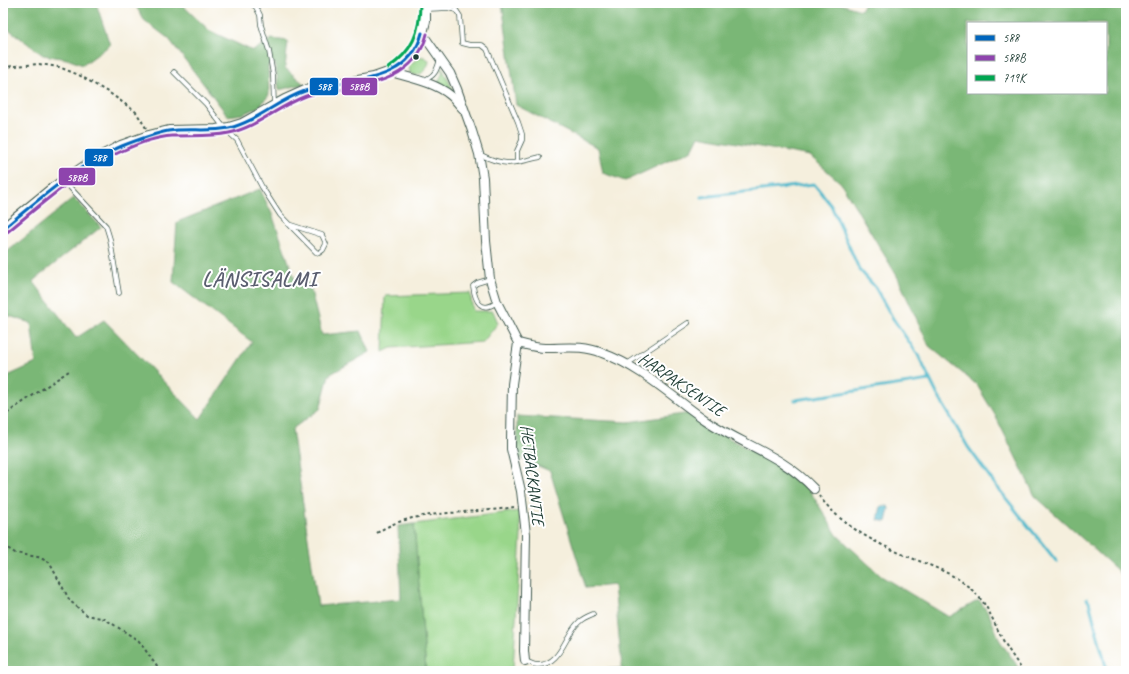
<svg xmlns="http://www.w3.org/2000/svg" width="1129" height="674" font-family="Caveat,sans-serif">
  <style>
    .green { fill: #99d68a; stroke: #5c8a5f }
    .forest { fill: #7ab776; stroke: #4c7a55; fill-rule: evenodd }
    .water { fill: #4eb8cb; stroke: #367a80 }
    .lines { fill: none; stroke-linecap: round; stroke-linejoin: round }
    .stream { stroke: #4eb8cb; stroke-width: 3 }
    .service-casing { stroke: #3f584d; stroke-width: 5.5 }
    .minor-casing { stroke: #3f584d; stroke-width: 10 }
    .tertiary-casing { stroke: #3f584d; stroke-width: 12 }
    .path { stroke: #3f584d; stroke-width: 2; stroke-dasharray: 3 3; stroke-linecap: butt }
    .service { stroke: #fff; stroke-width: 4 }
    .minor { stroke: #fff; stroke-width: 8 }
    .tertiary { stroke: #fff; stroke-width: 10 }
    .bus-1-casing { stroke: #fff; stroke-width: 6 }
    .bus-2-casing { stroke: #fff; stroke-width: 6 }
    .bus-3-casing { stroke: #fff; stroke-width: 6 }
    .bus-1 { stroke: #0065bd; stroke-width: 3 }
    .bus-2 { stroke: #8e44ad; stroke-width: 3 }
    .bus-3 { stroke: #00a651; stroke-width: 3 }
    .bus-dot { fill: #1f3d34; stroke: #fff; stroke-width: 1.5 }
    .labels { text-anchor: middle; stroke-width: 4; stroke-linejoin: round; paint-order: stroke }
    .street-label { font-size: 17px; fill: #1f3d34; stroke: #fff }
    .district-label { font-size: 21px; font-weight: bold; letter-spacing: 1px; fill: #5b5f70; stroke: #fff }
    .line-badge { stroke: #fff; stroke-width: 1.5 }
    .badge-label { font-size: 11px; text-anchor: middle; font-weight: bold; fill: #fff }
  </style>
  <rect width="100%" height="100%" fill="#fff"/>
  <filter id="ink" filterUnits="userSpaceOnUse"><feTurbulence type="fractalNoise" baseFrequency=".025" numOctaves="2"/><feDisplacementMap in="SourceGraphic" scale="8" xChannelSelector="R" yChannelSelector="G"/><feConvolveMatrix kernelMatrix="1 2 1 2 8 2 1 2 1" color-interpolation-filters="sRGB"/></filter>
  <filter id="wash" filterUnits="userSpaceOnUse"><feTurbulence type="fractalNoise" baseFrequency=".012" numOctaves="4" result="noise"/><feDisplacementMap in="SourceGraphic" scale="16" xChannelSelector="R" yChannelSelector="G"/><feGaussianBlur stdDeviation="0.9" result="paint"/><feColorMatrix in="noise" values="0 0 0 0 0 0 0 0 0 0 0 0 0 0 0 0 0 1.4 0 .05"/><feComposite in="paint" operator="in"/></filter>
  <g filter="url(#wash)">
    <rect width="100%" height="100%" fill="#f5efdd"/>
    <g class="green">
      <path d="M419,57c4,-1 7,0 10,4 -1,9 -11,18 -19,12l-1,-7z"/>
      <polygon points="442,68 457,98 437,85 443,72 440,69"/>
      <polygon points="470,293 473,311 493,311 498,323 483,342 391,348 383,352 385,296"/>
      <polygon points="519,511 521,535 513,669 487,671 426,671 414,524"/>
    </g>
    <g class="forest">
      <polygon points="3,3 96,3 110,45 83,65 67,59 43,55 3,25"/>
      <polygon points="134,3 180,3 210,31 253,51 272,39 288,41 285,68 304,84 279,90 275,63 268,65 269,95 260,106 243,114 228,116 169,39 144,20"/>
      <path d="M502,3h335l24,7 4,-7h261v579l-10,-13 -81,-73 -40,-81 -18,-30 -48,-39 -32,-70 -56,-93 -31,-27 -111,-20 -7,14 -67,31 -22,-8 -5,-25 -82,-43zM968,23h138v70h-138z"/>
      <polygon points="260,189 272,214 295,280 309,283 322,335 361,331 370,352 329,375 320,409 292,429 318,606 401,599 398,526 414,524 426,671 3,671 3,378 36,363 31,323 3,314 3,255 74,198 101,227 33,281 76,338 104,320 200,419 252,342 173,282 177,222"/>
      <polygon points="691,413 727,437 792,473 810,491 837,535 881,576 949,617 979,600 989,614 1000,641 1021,671 585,671 622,668 614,585 586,588 550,471 517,457 517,416 628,422"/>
    </g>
    <polygon class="water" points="881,506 888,506 889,509 886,522 878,520"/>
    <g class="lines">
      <g class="stream">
        <polyline points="702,197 814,184 831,205 859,269 875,287 892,317 918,355 937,394 968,447 997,487 1057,562"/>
        <polyline points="795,400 930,380"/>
        <polyline points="1087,599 1089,602 1105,663 1108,671"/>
      </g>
    </g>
  </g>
  <g filter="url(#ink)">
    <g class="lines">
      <defs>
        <g id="service">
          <polyline points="250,3 256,7 260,15 261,25 269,51 273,75 274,106"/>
          <polyline points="426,9 448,8 456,10 460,16 462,43 470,45 482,45 487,49 518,122 522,134 522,140 517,151 517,162"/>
          <polyline points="174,72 206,104 225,129 237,140 262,187 280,215 316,252 319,253 323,250 326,244 322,235 288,224"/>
          <path d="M424,80c11,-4 13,-10 16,-21"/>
          <path d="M479,154c26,13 34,10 61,3"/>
          <polyline points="64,181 106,226 110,239 119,293"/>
          <path d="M490,279l-13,4 -4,3c2,15 8,28 24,16"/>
          <polyline points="627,364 688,323"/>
          <path d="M525,661c4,1 8,4 12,4 24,1 28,-31 42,-43 4,-4 9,-6 14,-8"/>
        </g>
        <g id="minor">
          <polyline points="422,33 450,73 457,89 472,131 479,154 483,178 486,241 490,279 497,302 518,343 512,384 511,439 511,449 521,491 526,534 524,651 525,661"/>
          <path d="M391,72c19,6 43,10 59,23 5,4 9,10 13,14"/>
          <path d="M518,343c9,2 18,5 27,5 21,0 38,-3 57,5 40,14 71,45 105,68 38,25 75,34 107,68"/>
        </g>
        <polyline id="tertiary" points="3,229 52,189 96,159 121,146 149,136 169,131 216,130 229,128 242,124 285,100 305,91 374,78 391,72 408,59 420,41 425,21 425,3"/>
      </defs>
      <use href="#service" class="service-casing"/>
      <use href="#minor" class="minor-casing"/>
      <use href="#tertiary" class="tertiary-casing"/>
      <g class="path">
        <polyline points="3,67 39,64 59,67 79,75 111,94 136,112 146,128"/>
        <polyline points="3,418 10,411 69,371"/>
        <path d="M819,496c25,32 58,48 95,63 20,8 41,15 57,30 18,16 21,31 32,51 6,11 13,21 20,31"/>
        <path d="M377,533c34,-25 95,-18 137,-26"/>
        <polyline points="3,545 15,553 38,557 49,562 70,601 87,615 105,619 139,641 160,671"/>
      </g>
      <use href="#service" class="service"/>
      <use href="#minor" class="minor"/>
      <use href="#tertiary" class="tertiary"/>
      <defs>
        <path id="bus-1" d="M3,229c35,-29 77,-66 119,-83 15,-6 31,-12 46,-15 20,-3 41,1 61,-3 27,-6 49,-28 76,-37 41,-13 103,-4 117,-58"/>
        <path id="bus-2" d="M6,233c37,-30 73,-63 116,-82 15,-7 34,-14 50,-15 19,-1 38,1 57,-3 28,-6 50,-27 77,-37 6,-2 14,-3 20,-4 40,-7 89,-10 101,-58"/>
        <path id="bus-3" d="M388,68c25,-17 32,-36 32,-65"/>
      </defs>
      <use href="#bus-1" class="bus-1-casing"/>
      <use href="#bus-2" class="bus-2-casing"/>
      <use href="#bus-3" class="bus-3-casing"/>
      <use href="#bus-1" class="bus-1"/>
      <use href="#bus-2" class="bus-2"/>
      <use href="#bus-3" class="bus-3"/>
    </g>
  </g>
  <circle class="bus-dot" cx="416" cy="57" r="3.5"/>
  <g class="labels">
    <g class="street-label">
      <text transform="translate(682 384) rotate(34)" y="6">HARPAKSENTIE</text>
      <text transform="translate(533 475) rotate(83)" y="6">HETBACKANTIE</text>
    </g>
    <g class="district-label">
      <text x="260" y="286">LÄNSISALMI</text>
    </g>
  </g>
  <g class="line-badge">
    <rect x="341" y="77" width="37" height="19" rx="4" fill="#8e44ad"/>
    <rect x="309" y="77" width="30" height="19" rx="4" fill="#0065bd"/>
    <rect x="84" y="148" width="30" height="19" rx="4" fill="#0065bd"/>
    <rect x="58" y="167" width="38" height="19" rx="4" fill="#8e44ad"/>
  </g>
  <g class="badge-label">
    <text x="359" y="90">588B</text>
    <text x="324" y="90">588</text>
    <text x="99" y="161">588</text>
    <text x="77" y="181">588B</text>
  </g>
  <rect width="1129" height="674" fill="none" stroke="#fff" stroke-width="16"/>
  <rect x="967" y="22" width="140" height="72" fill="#ffffff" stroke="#a5b1ae"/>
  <rect x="975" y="35" width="20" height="6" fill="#0065bd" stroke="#a5b1ae"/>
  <text x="1003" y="42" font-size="12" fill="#1f3d34">588</text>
  <rect x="975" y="55" width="20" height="6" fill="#8e44ad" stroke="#a5b1ae"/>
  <text x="1003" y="62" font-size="12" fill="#1f3d34">588B</text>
  <rect x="975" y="75" width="20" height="6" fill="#00a651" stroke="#a5b1ae"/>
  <text x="1003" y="82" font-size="12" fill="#1f3d34">719K</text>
</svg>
